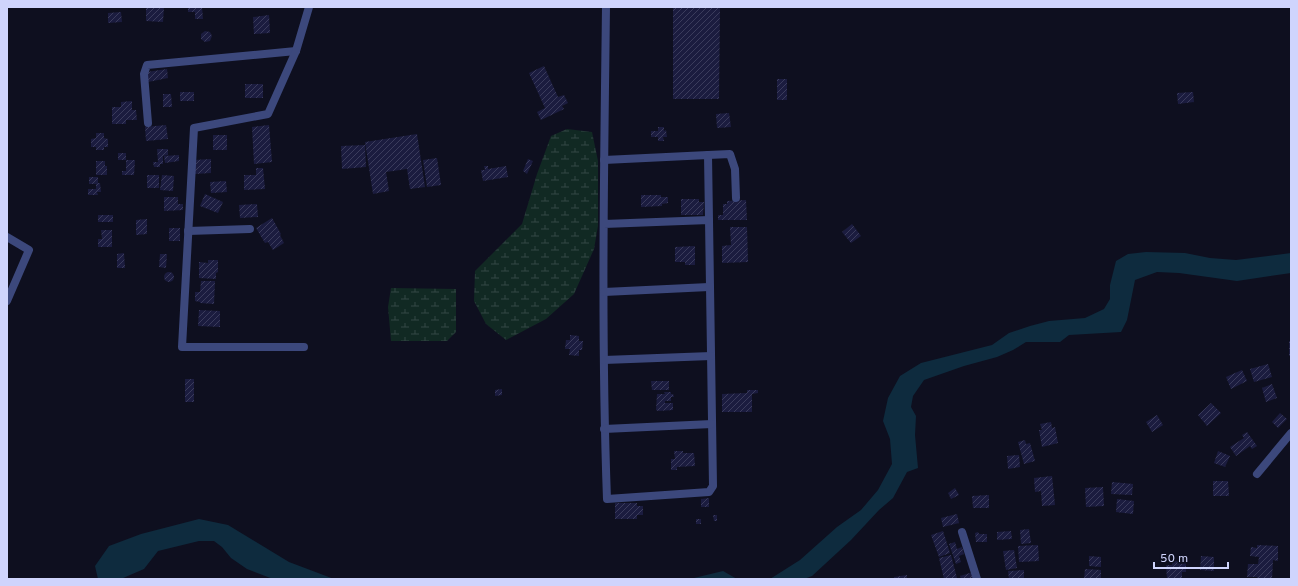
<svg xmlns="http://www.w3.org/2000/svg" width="1298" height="586" font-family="Overpass,sans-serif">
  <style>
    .wetland { fill: url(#wetland-marsh) }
    .water { fill: #0e2b3e }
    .building { fill: url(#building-hatch) }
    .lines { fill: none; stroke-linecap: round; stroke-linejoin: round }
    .minor { stroke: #3c487c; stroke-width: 8 }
  </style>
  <defs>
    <pattern id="wetland-marsh" width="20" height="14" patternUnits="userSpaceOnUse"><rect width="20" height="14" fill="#112923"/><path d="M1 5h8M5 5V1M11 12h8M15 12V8" fill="none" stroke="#334744"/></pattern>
    <pattern id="building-hatch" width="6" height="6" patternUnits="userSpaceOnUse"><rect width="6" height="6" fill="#1b1c3f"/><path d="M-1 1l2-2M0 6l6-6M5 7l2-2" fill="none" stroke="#3b3c5c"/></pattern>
  </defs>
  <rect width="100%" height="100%" fill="#0e0f1f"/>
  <g class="wetland">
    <polygon points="567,129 592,132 598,161 598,226 594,249 574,294 546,319 506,340 486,324 474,301 475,271 522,224 537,174 551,136"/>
    <polygon points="391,288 456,289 456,332 447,341 391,341 388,307"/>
  </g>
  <g class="water">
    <polygon points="1146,252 1185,253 1210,258 1236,260 1291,253 1291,273 1237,281 1179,273 1157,272 1135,280 1127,320 1121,332 1069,335 1060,342 1026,342 1013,350 997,357 964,366 924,380 913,396 911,407 916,416 915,435 918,468 907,472 893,498 879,510 851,540 812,576 804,579 770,579 800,560 837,527 861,510 878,490 892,464 890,439 883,421 888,398 900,376 921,363 992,345 1009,333 1030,326 1049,321 1085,318 1104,309 1110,299 1110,285 1116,261 1128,254"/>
    <polygon points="199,519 228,525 289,562 334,579 273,579 247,569 231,558 222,547 214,541 199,541 158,551 144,569 130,575 121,579 98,579 95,566 109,546 141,534"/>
    <polygon points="723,571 737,579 690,579 694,578"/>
  </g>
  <g class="building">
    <polygon points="146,7 164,7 163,22 146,21"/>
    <polygon points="188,7 202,7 203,19 195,19 195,12 188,12"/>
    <polygon points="673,7 720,7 719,99 673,99"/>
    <polygon points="121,12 122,22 108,23 108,13"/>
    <polygon points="269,15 270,33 254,34 253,17"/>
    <polygon points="205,31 210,32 212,36 210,41 205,42 201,39 201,34"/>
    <polygon points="544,66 558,97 564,95 568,103 562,106 564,109 541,120 537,112 545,108 529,73"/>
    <polygon points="167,69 168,78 148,82 147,72"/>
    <rect x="777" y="79" width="10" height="21"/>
    <rect x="245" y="84" width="18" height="14"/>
    <rect x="180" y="92" width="14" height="9"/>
    <polygon points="1193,92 1194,102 1178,104 1177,93"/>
    <polygon points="163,94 171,94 172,107 163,107"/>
    <polygon points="132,101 132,110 136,110 137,120 126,120 126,124 112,124 112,107 121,107 121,102"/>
    <polygon points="729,113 731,127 717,128 716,114"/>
    <polygon points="166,125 168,139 146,141 145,127"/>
    <polygon points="269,125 272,162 254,164 252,127"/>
    <polygon points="658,127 664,127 664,131 666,130 667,137 663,137 664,141 658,141 658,137 651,137 651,131 658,131"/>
    <polygon points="96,133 104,133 104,138 108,139 108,147 104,147 104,150 96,150 96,147 91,147 91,139 96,138"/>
    <polygon points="417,134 425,187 410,189 407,169 386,172 389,191 373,194 365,142"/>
    <rect x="213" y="135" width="14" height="15"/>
    <polygon points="365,145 366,167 342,169 341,146"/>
    <polygon points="157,149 168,149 168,155 163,156 163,164 160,164 160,167 154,167 153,162 158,162"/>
    <rect x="118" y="153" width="8" height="7"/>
    <polygon points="179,155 179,161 165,163 164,156"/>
    <polygon points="437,158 441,185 427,187 423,160"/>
    <polygon points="211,159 211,173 195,174 194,160"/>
    <polygon points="528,159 533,161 527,174 523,171"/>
    <polygon points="126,160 135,160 134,175 122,175 122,171 126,171"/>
    <polygon points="96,161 105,161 105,166 107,166 107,175 96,175"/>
    <polygon points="484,166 488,166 488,169 506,166 508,177 483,181 481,170 485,170"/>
    <polygon points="256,168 263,168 265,189 244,190 244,175 256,175"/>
    <rect x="147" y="175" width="12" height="13"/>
    <polygon points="162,175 174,176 173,191 160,190"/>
    <polygon points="89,177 98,177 98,183 100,183 101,192 97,192 98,195 88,195 88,189 96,189 96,184 89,184"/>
    <polygon points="226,181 227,192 211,193 210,182"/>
    <polygon points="205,194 223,202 218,213 200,206"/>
    <polygon points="641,195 661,195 661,197 668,197 668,203 662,204 662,206 641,207"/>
    <polygon points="164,197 178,197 178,204 183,204 183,210 164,211"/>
    <polygon points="681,199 699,199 699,202 704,202 703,215 681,215"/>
    <polygon points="746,200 747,220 718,220 718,215 723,215 723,204 727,204 727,201"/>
    <polygon points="257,204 258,217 240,218 239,205"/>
    <rect x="98" y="215" width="15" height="7"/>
    <polygon points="272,218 281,234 280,235 284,243 273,250 268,242 265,243 256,228"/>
    <polygon points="147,219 147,234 136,235 136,220"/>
    <polygon points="852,224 861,236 851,243 842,232"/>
    <polygon points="730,227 747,227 748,262 722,263 722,246 731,245"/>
    <rect x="169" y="228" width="11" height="13"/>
    <polygon points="101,230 112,230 112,247 98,247 98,239 102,239"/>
    <polygon points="695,246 695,265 685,265 685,262 675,262 675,247"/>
    <polygon points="124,253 125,268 117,268 117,254"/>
    <polygon points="160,254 167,254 166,268 159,267"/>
    <polygon points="208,260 218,260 218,272 216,273 216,279 199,278 199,262 208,263"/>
    <circle cx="169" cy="277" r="5"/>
    <polygon points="201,281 215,281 214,304 200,303 200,302 195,301 195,292 200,292"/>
    <polygon points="199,310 220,311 220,327 198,326"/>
    <polygon points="570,335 579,336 579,341 583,341 582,350 579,350 579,356 569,355 570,349 565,349 566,340 570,340"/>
    <rect x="1289" y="341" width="2" height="15"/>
    <polygon points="1268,364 1272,377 1254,382 1250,369"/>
    <polygon points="1242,370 1247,381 1231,389 1226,377"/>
    <rect x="185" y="379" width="9" height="23"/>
    <polygon points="651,381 669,381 669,390 652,390"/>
    <polygon points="1272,384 1277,398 1266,402 1262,388"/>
    <polygon points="502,389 502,395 495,396 495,390"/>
    <polygon points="747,390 758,390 758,393 752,394 752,412 722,412 722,394 747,393"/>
    <polygon points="664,392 671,392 671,394 673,394 674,397 671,397 671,401 665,401 665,403 673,403 673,410 658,411 656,410 657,394 665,394"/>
    <polygon points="1211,403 1221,413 1207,426 1198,415"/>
    <polygon points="1280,413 1287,419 1278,428 1272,422"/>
    <polygon points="1157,415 1163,425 1152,432 1146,422"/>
    <polygon points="1051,422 1052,428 1055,427 1058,443 1042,447 1039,430 1042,430 1040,424"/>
    <polygon points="1247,432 1257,446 1252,449 1250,446 1236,456 1230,447 1244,438 1242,435"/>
    <polygon points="1025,440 1026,444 1030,443 1035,461 1024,464 1018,442"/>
    <polygon points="674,451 683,451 683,453 694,453 695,466 677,467 677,470 671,470 671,459 675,459"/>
    <polygon points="1218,451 1230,456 1225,467 1214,463"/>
    <polygon points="1019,455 1020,467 1008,469 1007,456"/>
    <polygon points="1052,476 1055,505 1042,506 1041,491 1035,492 1034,478"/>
    <polygon points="1213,481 1228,481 1229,496 1213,496"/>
    <polygon points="1112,482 1133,484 1132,495 1111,494"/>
    <polygon points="1103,487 1104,506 1086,507 1085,488"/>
    <polygon points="955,488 959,495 951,499 948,493"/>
    <polygon points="989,495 989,508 973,508 972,496"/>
    <polygon points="709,498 709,507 701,507 701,499"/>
    <polygon points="1117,499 1134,501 1133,514 1116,512"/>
    <polygon points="615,503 637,503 637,506 643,506 643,515 637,515 637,519 615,519"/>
    <polygon points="957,514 959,523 943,527 941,518"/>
    <polygon points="713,515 717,515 717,521 714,521"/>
    <rect x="696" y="519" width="5" height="5"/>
    <polygon points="1029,529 1031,543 1021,544 1020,530"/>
    <polygon points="943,531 950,553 939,557 931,535"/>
    <polygon points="1011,531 1012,539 997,540 997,532"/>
    <polygon points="978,532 979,534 987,534 987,542 976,542 975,533"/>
    <polygon points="955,542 957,549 962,547 964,554 959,556 961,562 956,564 949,544"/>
    <polygon points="1038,545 1039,561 1019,562 1018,546"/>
    <polygon points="1257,545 1278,546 1278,561 1273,560 1272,579 1257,579 1257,577 1247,577 1248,564 1258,564 1259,557 1250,556 1251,547 1257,548"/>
    <polygon points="1014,550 1017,568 1006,570 1003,551"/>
    <polygon points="951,555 957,578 944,579 939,558"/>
    <polygon points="1089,556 1101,557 1101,567 1089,566"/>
    <polygon points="1201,556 1214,557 1214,571 1200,570"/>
    <polygon points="1172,561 1180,561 1180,564 1186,563 1186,572 1182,572 1182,579 1167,579 1166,565 1172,565"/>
    <polygon points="1085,569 1101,570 1101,579 1084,579"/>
    <polygon points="1024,570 1024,579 1009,579 1008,571"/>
    <polygon points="973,572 975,579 961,579 960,576"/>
    <polygon points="907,575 907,579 894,579 894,577"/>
  </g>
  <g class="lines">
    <g class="minor">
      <polyline points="148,123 144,74 147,65 296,51"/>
      <polyline points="708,155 730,154 735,169 736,198"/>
      <polyline points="604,160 708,155 709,220"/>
      <path d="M604,224l105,-4 4,266 -4,6 -102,7c-6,-164 -3,-328 -1,-492"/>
      <polyline points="188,231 250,229"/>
      <polyline points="7,237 29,250 7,301"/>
      <polyline points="604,292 709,287"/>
      <polyline points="304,347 182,347 194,128 268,114 296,51 309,7"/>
      <polyline points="604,360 711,356"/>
      <polyline points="604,429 712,424"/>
      <polyline points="1257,474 1291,433"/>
      <polyline points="962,532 977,579"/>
    </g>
  </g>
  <rect width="1298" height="586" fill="none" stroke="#cfd4fc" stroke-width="16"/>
  <path d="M1154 562v6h74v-6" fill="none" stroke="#cfd4fc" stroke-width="2"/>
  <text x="1160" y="562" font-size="12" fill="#cfd4fc" stroke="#0e0f1f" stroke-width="3" paint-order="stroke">50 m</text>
</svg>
